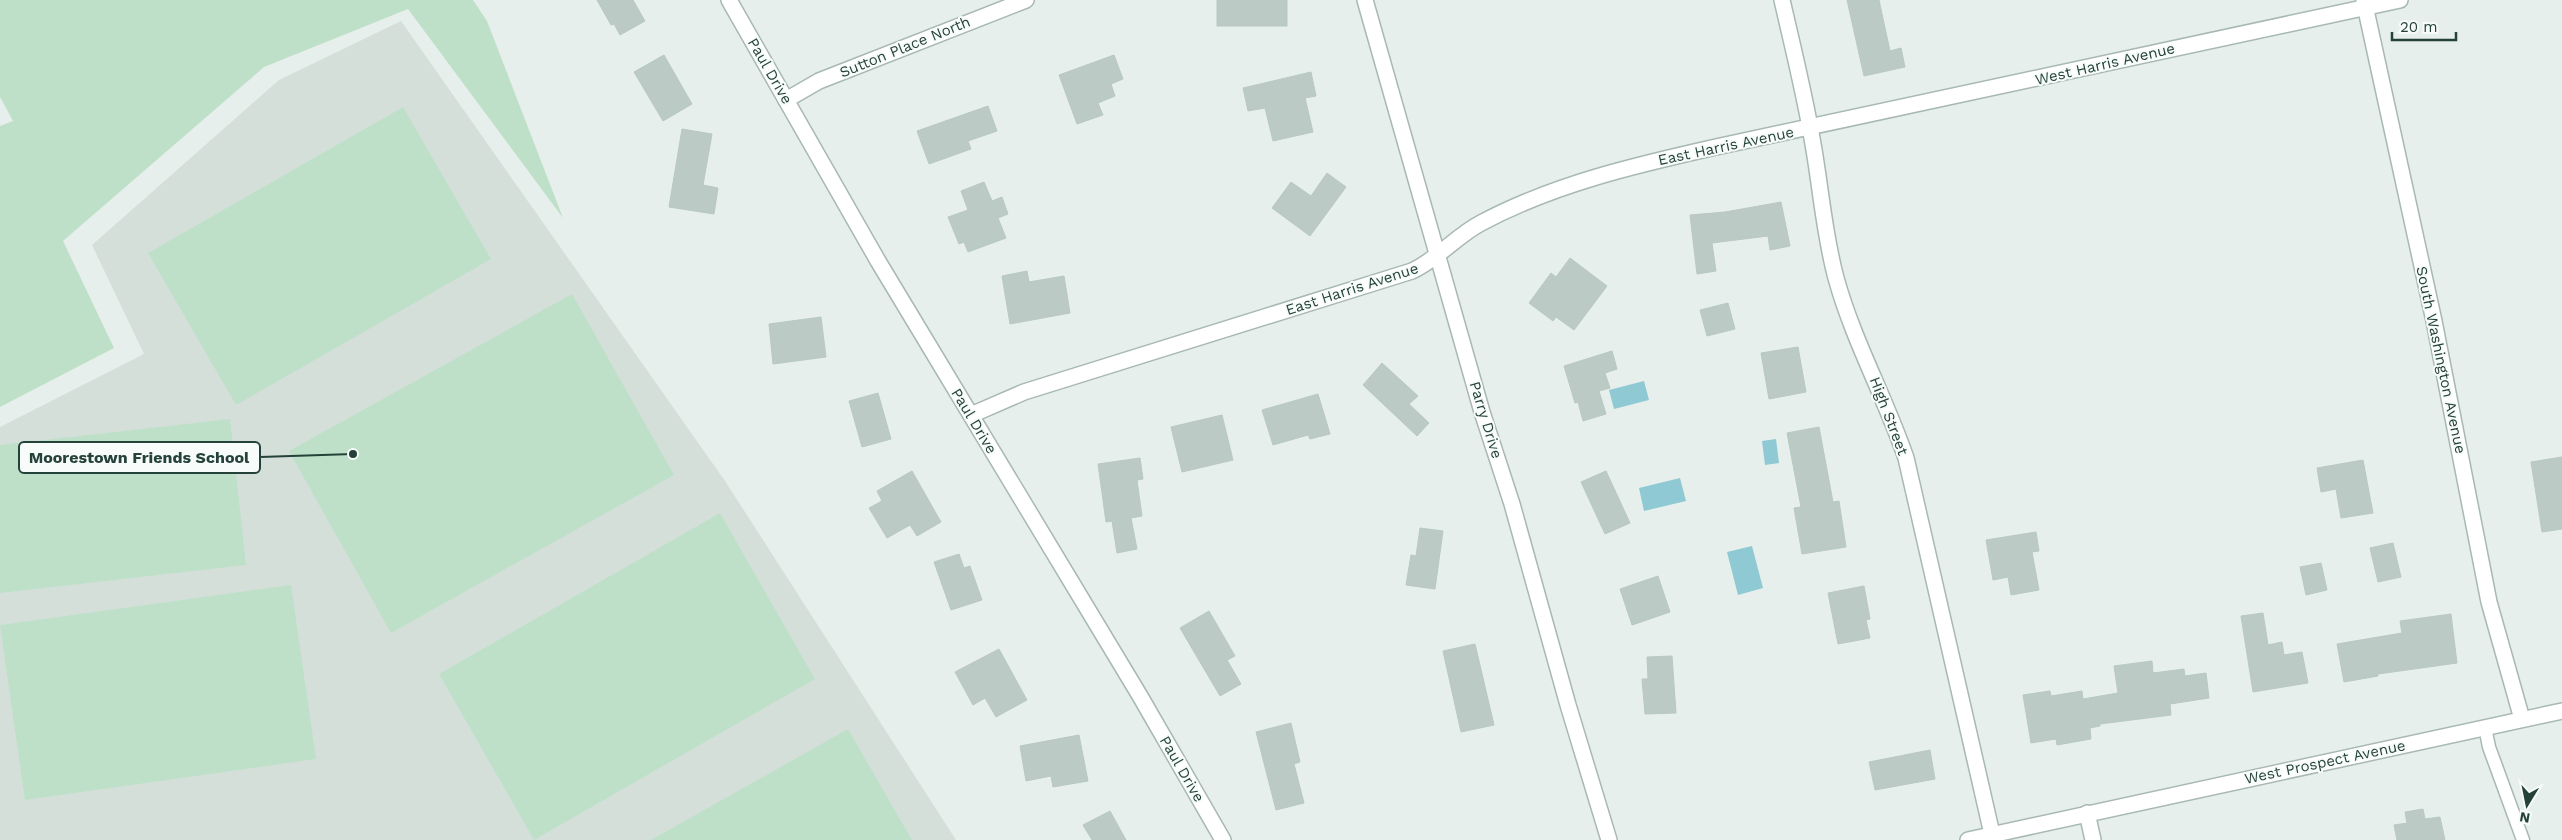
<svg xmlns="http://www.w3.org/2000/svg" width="2562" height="840" font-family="'Work Sans',sans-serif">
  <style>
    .built { fill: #d4dfda }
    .green { fill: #bfe0c8 }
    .water { fill: #8ec9d4 }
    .building { fill: #bbcac4; stroke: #b8c9c2 }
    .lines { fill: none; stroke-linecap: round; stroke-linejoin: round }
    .lane-casing { stroke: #a8b8b2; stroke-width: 15 }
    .street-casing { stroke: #a8b8b2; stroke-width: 18 }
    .lane { stroke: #fff; stroke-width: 12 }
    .street { stroke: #fff; stroke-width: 15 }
    .labels { text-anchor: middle; stroke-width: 4; stroke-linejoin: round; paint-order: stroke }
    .street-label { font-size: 15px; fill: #24423a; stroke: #f7fbf9 }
    .leader { fill: none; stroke: #24423a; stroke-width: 2 }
    .callout-dot { fill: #24423a; stroke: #f7fbf9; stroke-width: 2 }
    .callout { fill: #f7fbf9; stroke: #24423a; stroke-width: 2 }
    .callout-label { font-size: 16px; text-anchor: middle; font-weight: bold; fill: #24423a }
  </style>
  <rect width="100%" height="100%" fill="#e6efeb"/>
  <polygon class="built" points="401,21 725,481 956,840 0,840 0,427 144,354 92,245 279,80"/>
  <g class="green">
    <polygon points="0,0 473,0 487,21 563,218 408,9 264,67 63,241 114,348 0,407 0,126 13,121 0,97"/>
    <polygon points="403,107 491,259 236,405 148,253"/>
    <polygon points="572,294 674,475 391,633 289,451"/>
    <polygon points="230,419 246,565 0,593 0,445"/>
    <polygon points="720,513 815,679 534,840 439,674"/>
    <polygon points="291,585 316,759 25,800 0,625"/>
    <polygon points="848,729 912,840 651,840"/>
  </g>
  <g class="water">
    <polygon points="1644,381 1649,400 1614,409 1609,390"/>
    <polygon points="1776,439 1779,463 1765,465 1762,441"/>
    <polygon points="1680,478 1686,501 1644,511 1639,488"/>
    <polygon points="1752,546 1763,588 1738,595 1727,552"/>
  </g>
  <g class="building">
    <polygon points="597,0 633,0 645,21 620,35 614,24 611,25"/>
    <rect x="1217" y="0" width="70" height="26"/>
    <polygon points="1847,0 1879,0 1890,51 1901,48 1905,67 1864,76"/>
    <polygon points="664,55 692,104 663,121 634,72"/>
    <polygon points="1114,55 1123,79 1111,84 1115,96 1098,103 1103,115 1077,124 1059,75"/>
    <polygon points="1311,72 1316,96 1305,98 1313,132 1273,141 1265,108 1248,111 1243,88"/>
    <polygon points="988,106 997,131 968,141 971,149 929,164 917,131"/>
    <polygon points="682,129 712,134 703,185 718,188 714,214 669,207"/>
    <polygon points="1327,173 1346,187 1310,236 1272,208 1291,182 1311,196"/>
    <polygon points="984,182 992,201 1002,197 1008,214 998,218 1006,238 968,252 964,242 959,244 948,217 968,210 961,191"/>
    <polygon points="1781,202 1790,246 1770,250 1768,236 1712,243 1716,271 1697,274 1690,215 1725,212"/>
    <polygon points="1570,258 1607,286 1574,330 1556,317 1553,321 1529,303 1551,273 1556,277"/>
    <polygon points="1027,271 1029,282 1064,276 1070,313 1010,324 1002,276"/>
    <polygon points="1728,303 1735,329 1707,336 1700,310"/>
    <polygon points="821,317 826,357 773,364 769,324"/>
    <polygon points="1798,347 1806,392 1769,399 1761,353"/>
    <polygon points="1612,351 1617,369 1605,373 1610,388 1599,391 1606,414 1583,421 1578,402 1575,403 1564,366"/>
    <polygon points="1382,363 1418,396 1409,404 1429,423 1417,436 1363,385"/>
    <polygon points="878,393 891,439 862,447 849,401"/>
    <polygon points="1318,394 1330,434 1310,439 1308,435 1273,445 1262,410"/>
    <polygon points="1222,415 1233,460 1182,472 1171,427"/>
    <polygon points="1819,427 1833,502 1839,501 1846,547 1802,554 1794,508 1801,507 1787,433"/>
    <polygon points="2562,457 2562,529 2542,532 2531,462"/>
    <polygon points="1140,458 1143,479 1137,480 1142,516 1131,518 1137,549 1117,553 1112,521 1106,522 1098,464"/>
    <polygon points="2363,460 2373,513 2341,518 2336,489 2321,492 2317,468"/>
    <polygon points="912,471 941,522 917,536 910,525 887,538 869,508 882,501 877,491"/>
    <polygon points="1606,471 1630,523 1605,534 1581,482"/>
    <polygon points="1420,528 1443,531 1435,589 1406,585 1411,555 1416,556"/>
    <polygon points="2036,532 2039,551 2032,552 2039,590 2011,595 2008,577 1993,580 1986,540"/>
    <polygon points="2393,543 2401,577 2378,582 2370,548"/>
    <polygon points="959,554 964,568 970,566 982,600 951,610 934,562"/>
    <polygon points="2321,563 2327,590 2306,595 2300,567"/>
    <polygon points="1658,576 1670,612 1632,625 1620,589"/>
    <polygon points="1864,586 1870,619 1866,620 1870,638 1838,644 1828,593"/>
    <polygon points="1209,611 1235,656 1227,660 1241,684 1220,696 1180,628"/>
    <polygon points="2263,613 2268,645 2282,642 2284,655 2302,652 2308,683 2253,692 2241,616"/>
    <polygon points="2451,614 2457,663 2378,674 2378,676 2344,682 2337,644 2402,633 2400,621"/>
    <polygon points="1475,644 1494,725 1461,732 1443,651"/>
    <polygon points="999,649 1027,700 996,717 985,698 973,705 955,672"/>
    <polygon points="1672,656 1676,713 1645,714 1642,679 1648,679 1647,657"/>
    <polygon points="2152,661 2153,673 2184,669 2185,676 2206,673 2209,698 2170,704 2171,715 2100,724 2100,726 2090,728 2091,739 2057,745 2056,739 2031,743 2023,695 2050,691 2051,696 2082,691 2083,699 2118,693 2114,666"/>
    <polygon points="1291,723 1300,762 1294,764 1304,803 1276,810 1256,732"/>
    <polygon points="1079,735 1088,781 1053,787 1051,776 1026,781 1020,746"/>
    <polygon points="1930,750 1935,779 1875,790 1869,762"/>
    <polygon points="2423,809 2425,819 2440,817 2445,840 2397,840 2394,825 2407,823 2405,812"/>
    <polygon points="1110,811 1126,840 1092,840 1083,825"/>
  </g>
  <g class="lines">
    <defs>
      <polyline id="lane" points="2485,727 2489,747 2523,840"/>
      <g id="street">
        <polyline points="729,0 878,261 1140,696 1223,840"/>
        <polyline points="1365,0 1482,412 1512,504 1568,705 1609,840"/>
        <path d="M1782,0c11,48 23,96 31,144 8,45 11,90 23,134 17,62 49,119 70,180l86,376"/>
        <polyline points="2364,1 2434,321 2489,602 2522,719"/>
        <polyline points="786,100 819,81 1026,0"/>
        <path d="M971,415l53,-23 388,-121c26,-12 44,-35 69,-48 73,-39 155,-58 235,-76l684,-147"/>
        <polyline points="2087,813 2093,840"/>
        <polyline points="1968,840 2562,711"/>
      </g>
    </defs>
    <use href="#lane" class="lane-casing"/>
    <use href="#street" class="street-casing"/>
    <use href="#lane" class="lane"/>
    <use href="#street" class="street"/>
  </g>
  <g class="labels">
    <g class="street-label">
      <text transform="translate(905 47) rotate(-22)" y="5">Sutton Place North</text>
      <text transform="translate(2105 64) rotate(-13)" y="5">West Harris Avenue</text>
      <text transform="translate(770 71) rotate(60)" y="5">Paul Drive</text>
      <text transform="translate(1726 146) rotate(-12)" y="5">East Harris Avenue</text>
      <text transform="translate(1352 289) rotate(-18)" y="5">East Harris Avenue</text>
      <text transform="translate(2441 360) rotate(78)" y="5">South Washington Avenue</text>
      <text transform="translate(1889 416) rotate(69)" y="5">High Street</text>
      <text transform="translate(1486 420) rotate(73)" y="5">Parry Drive</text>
      <text transform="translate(974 421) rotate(59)" y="5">Paul Drive</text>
      <text transform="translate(2325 762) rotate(-12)" y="5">West Prospect Avenue</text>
      <text transform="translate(1182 769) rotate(60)" y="5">Paul Drive</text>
    </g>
  </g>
  <path class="leader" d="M353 454L260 457"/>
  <circle class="callout-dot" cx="353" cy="454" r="5"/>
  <rect class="callout" x="19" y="442" width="241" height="31" rx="5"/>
  <g class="callout-label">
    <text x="139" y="463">Moorestown Friends School</text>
  </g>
  <g transform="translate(2527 805) rotate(190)" stroke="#f7fbf9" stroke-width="4" paint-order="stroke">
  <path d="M0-4L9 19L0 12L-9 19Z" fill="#24423a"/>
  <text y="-8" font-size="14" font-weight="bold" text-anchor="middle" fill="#24423a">N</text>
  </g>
  <path d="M2392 32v8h64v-8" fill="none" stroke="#24423a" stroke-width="2.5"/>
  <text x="2400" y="32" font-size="15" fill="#24423a" stroke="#f7fbf9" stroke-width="4" paint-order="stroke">20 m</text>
</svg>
